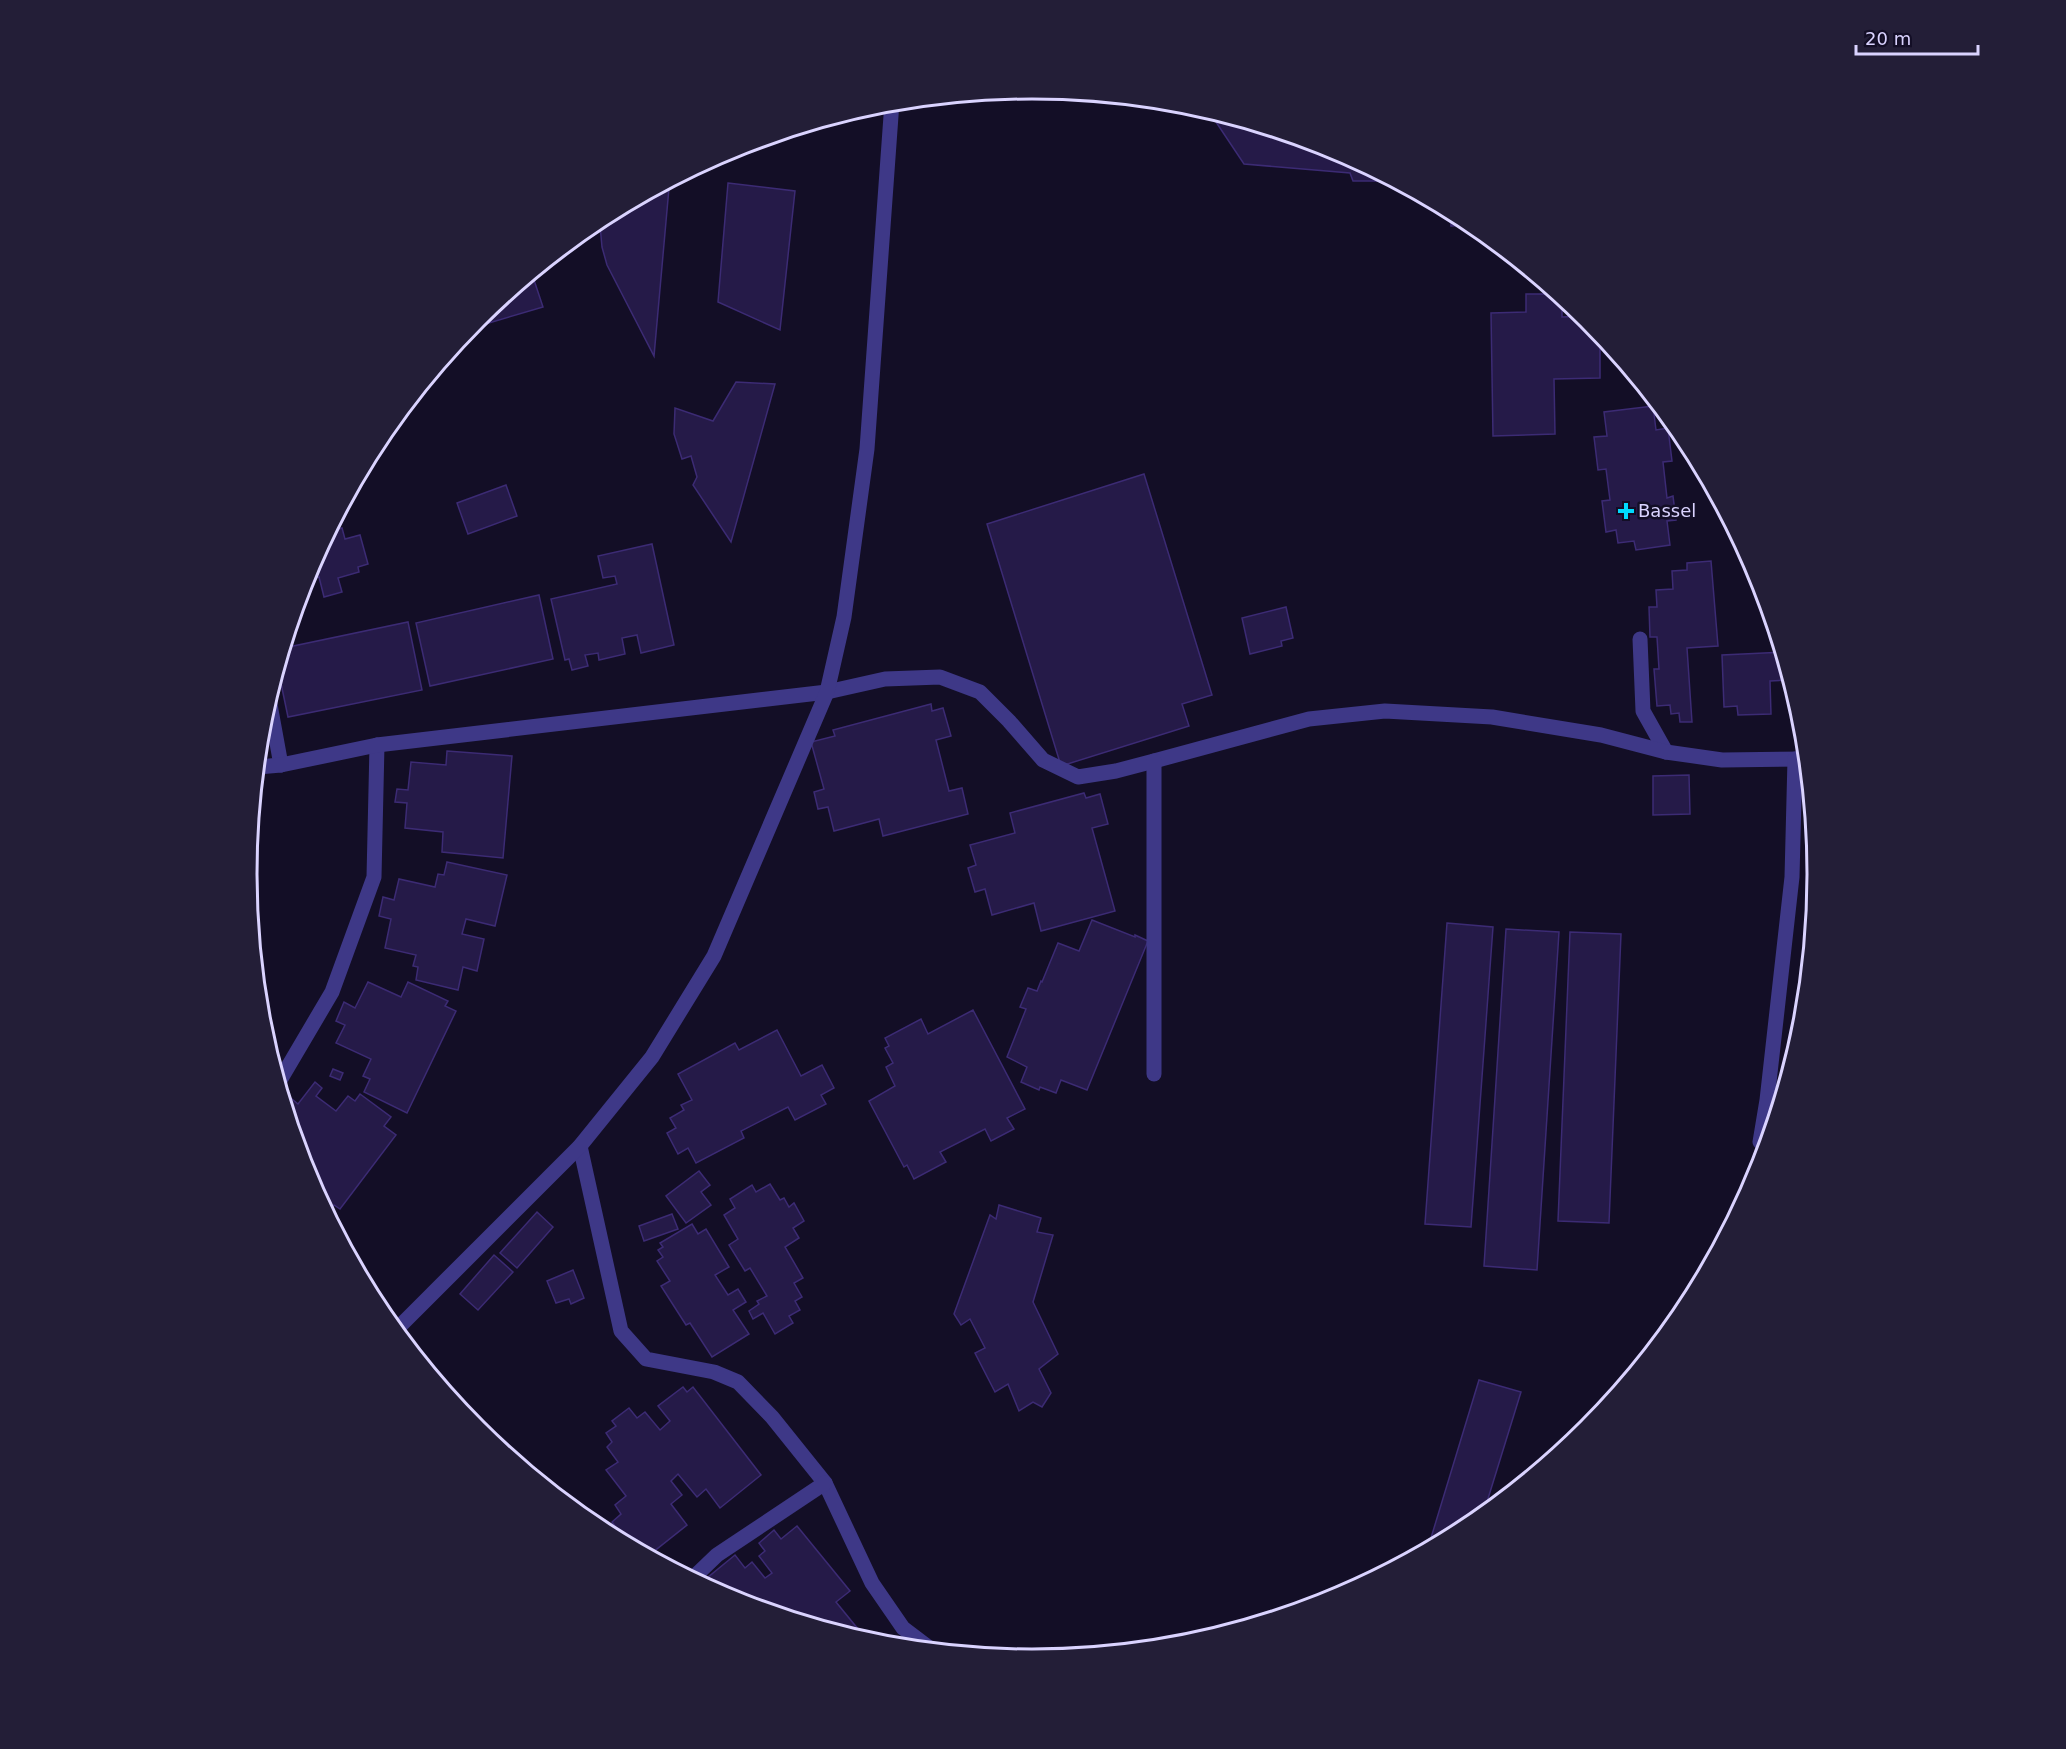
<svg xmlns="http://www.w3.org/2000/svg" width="2066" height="1749" font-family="'DejaVu Sans',sans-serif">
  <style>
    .building { fill: #251a48; stroke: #3c2b74; stroke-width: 1.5 }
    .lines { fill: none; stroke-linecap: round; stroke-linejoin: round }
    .lane { stroke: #3e3887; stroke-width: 15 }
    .street { stroke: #3e3887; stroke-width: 15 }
    .poi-dot { fill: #00dafe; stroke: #130e26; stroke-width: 2 }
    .labels { text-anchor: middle; stroke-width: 5; stroke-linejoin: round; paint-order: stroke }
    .poi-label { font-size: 18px; fill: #dad3ff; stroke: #130e26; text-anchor: start }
    .rim { fill: none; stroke: #dad3ff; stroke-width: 3 }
  </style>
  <rect width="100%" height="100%" fill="#130e26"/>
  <g class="building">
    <polygon points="1208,110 1334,148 1395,181 1353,181 1350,173 1244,164"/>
    <polygon points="728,183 795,191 780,330 718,302"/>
    <polygon points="660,187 669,188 654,356 607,265 602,247 600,225 596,221"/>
    <polygon points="1451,211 1470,221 1475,225 1451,226"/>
    <polygon points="532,274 543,307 482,325 480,317"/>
    <polygon points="1526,294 1558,294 1562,297 1562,317 1586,316 1589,319 1600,332 1600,378 1554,379 1555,434 1493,436 1491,313 1526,312"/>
    <polygon points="736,382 775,384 731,542 693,485 697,477 691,456 682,459 674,434 675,408 713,421"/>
    <polygon points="1653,406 1656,430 1668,428 1672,461 1663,462 1667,498 1673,496 1676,520 1667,521 1670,545 1636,550 1634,541 1618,543 1616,530 1606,532 1602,501 1610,500 1606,469 1598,470 1594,437 1607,436 1604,412"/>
    <polygon points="1144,474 1212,695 1182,704 1189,726 1061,766 987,524"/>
    <polygon points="506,485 517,516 468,534 457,503"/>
    <polygon points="342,528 345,539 360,535 368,564 358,567 359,572 338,578 342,592 324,597 319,577 305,581 329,532"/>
    <polygon points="652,544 674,645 641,653 637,635 622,638 625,654 599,660 598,653 585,655 588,666 572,670 569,659 565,660 551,599 617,584 615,576 603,578 598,556"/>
    <polygon points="1711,561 1718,646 1687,648 1692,722 1680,722 1679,713 1671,714 1670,705 1657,706 1654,669 1659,669 1657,637 1650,637 1649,607 1657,607 1656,590 1673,589 1672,571 1687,570 1687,563"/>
    <polygon points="539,595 553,659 430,686 416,623"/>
    <polygon points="1286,607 1293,638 1281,641 1282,646 1250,654 1242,618"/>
    <polygon points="408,622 422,690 288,717 278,669 284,648"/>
    <polygon points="1783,652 1791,680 1770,681 1771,714 1738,715 1737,706 1724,707 1722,655"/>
    <polygon points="931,704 932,711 943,708 951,736 936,740 949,791 962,788 968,814 883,836 879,819 834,831 828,807 818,809 814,792 824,789 811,742 835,736 833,730"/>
    <polygon points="447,751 512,756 503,858 442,852 443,832 405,828 407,803 395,802 397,789 408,790 411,762 446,765"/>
    <polygon points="1689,775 1690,814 1653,815 1653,776"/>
    <polygon points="1084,793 1086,798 1100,794 1108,824 1092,828 1115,911 1041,931 1034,903 992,915 985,889 975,892 968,868 976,865 970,845 1015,833 1010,813"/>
    <polygon points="447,862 507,875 495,926 466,919 462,934 484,939 477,971 463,967 458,990 416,980 418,967 413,966 416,955 385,948 391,919 379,916 383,897 394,900 399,879 435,887 438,874 444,875"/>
    <polygon points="1092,920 1135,937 1135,935 1148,941 1087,1090 1061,1080 1056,1093 1040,1087 1039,1090 1021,1082 1027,1067 1007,1057 1026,1009 1020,1007 1028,988 1037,991 1041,981 1042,982 1058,943 1079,951"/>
    <polygon points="1447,923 1493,927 1471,1227 1425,1224"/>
    <polygon points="1506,929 1559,932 1537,1270 1484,1266"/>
    <polygon points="1570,932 1621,934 1609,1223 1558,1221"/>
    <polygon points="368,982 401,997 408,982 448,1001 445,1006 456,1011 407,1113 364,1092 370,1079 363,1076 371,1059 336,1043 345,1025 336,1021 344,1002 355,1008"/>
    <polygon points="973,1010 1025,1109 1007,1118 1014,1129 991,1141 985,1129 940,1152 946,1162 914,1179 907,1165 904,1167 869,1101 895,1086 886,1067 893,1063 885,1048 889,1046 885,1038 921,1019 928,1034"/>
    <polygon points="777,1030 801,1076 822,1065 834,1088 821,1095 826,1104 795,1120 788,1107 741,1131 744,1138 696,1163 688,1148 678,1154 667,1133 676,1128 670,1118 684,1110 681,1105 692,1100 678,1074 735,1043 739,1050"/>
    <polygon points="333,1069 343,1073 340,1080 330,1076"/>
    <polygon points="315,1082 322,1088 316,1096 336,1111 348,1096 355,1101 360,1094 391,1117 384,1126 396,1135 340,1209 334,1205 327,1214 307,1175 283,1098 286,1094 298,1104"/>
    <polygon points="699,1171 710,1185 701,1192 711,1205 686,1223 666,1196"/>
    <polygon points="770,1184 780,1200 784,1198 789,1207 794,1203 804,1221 793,1228 799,1238 785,1247 803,1278 794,1283 802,1297 795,1301 800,1310 789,1316 793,1323 775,1334 763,1313 753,1319 749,1311 759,1304 757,1301 767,1296 750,1268 745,1271 729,1245 738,1239 724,1215 735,1208 730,1199 752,1185 756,1192"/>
    <polygon points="999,1205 1041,1218 1037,1232 1053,1235 1033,1302 1058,1354 1039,1369 1051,1393 1042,1407 1033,1402 1019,1411 1008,1384 995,1392 975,1353 985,1348 970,1319 961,1325 954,1314 990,1215 996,1219"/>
    <polygon points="537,1212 553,1227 517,1268 500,1253"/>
    <polygon points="672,1214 678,1229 644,1241 639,1226"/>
    <polygon points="692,1224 698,1234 706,1229 729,1267 715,1275 728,1295 738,1289 746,1302 733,1310 749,1334 712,1357 690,1323 686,1325 661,1286 670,1281 657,1261 663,1257 658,1250 663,1247 660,1243"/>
    <polygon points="494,1255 513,1272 478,1310 460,1294"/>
    <polygon points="573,1270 584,1298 571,1304 569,1299 556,1303 547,1281"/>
    <polygon points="1479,1380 1521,1392 1482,1518 1469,1528 1427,1551"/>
    <polygon points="683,1387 687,1392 693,1387 761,1475 720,1508 706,1489 697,1497 678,1474 671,1481 682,1495 671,1504 687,1525 648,1556 639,1551 630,1540 627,1542 612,1522 621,1514 615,1505 626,1496 606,1470 618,1462 607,1447 612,1442 606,1433 616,1426 612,1421 629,1408 637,1418 645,1412 660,1430 670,1421 658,1406"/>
    <polygon points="797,1526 850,1591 836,1602 858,1629 850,1636 732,1601 701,1583 735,1555 745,1568 752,1562 765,1578 772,1573 759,1556 765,1551 759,1543 774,1530 781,1539"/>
  </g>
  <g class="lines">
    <polyline class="lane" points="279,1082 332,992 374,877 377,745"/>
    <g class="street">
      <polyline points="1640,639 1643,711 1666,752"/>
      <polyline points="269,699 281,765"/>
      <polyline points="258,767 281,765 377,745 827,692 885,679 940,677 980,692 1009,721 1043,760 1078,777 1116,771 1154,761 1309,719 1385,711 1492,717 1601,735 1666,752 1722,760 1808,759"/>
      <polyline points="1154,1074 1154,761"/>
      <polyline points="1760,1142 1767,1100 1792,877 1795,759"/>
      <polyline points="580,1146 621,1331 646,1359 714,1372 738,1382 772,1417 825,1483 872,1583 903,1628 932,1650"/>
      <polyline points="395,1331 580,1146 652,1057 714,956 827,692 844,617 867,449 892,102"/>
      <polyline points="692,1579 717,1555 825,1483"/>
    </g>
  </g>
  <path class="poi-dot" d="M1623 502h6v6h6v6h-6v6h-6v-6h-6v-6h6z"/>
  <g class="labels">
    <g class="poi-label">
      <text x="1638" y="517">Bassel</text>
    </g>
  </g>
  <path d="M0 0H2066V1749H0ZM257 874a775 775 0 1 1 1550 0a775 775 0 1 1-1550 0Z" fill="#231e37" fill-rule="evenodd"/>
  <path class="rim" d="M257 874a775 775 0 1 1 1550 0a775 775 0 1 1-1550 0Z"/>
  <path d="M1856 45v9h122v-9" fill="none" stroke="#dad3ff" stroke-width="3"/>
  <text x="1865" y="45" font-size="18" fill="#dad3ff" stroke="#130e26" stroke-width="4.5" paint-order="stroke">20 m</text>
</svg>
